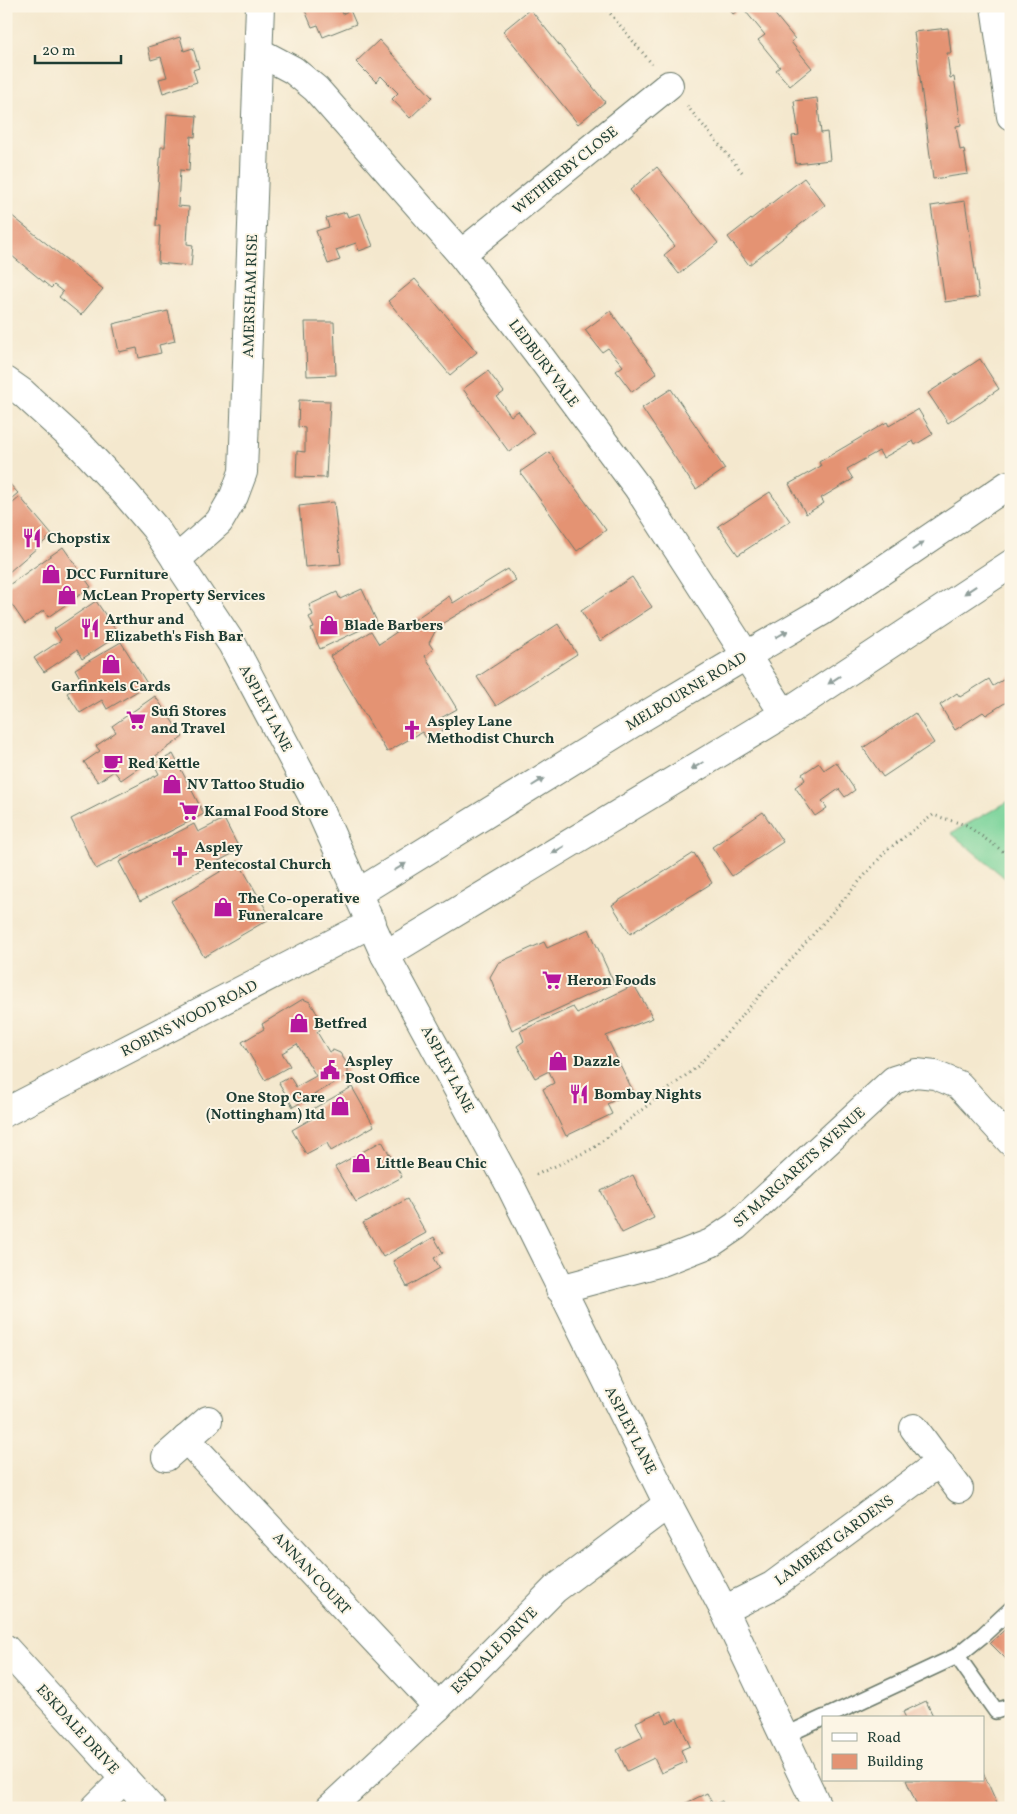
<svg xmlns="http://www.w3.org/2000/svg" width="1017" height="1814" font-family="Vollkorn,serif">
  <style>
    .green { fill: #79d39a; stroke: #4c8867 }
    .building { fill: #e49373 }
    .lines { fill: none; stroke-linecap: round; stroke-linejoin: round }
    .service-casing { stroke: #6a796a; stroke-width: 18 }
    .minor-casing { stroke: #6a796a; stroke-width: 30 }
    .tertiary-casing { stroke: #6a796a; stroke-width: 30 }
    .secondary-casing { stroke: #6a796a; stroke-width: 30 }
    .path { stroke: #6a796a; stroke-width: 3; stroke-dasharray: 1 4; stroke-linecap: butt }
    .service { stroke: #fff; stroke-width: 15 }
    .minor { stroke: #fff; stroke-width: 28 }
    .tertiary { stroke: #fff; stroke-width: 28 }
    .secondary { stroke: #fff; stroke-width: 28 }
    .oneway { fill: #8f9e9a }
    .labels { text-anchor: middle; stroke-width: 4; stroke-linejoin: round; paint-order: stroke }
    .street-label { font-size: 15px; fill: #1f3d34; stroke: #fcf5e5 }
    .poi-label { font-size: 15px; font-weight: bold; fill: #1f3d34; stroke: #fcf5e5; text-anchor: start }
  </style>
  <rect width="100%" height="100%" fill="#fcf5e5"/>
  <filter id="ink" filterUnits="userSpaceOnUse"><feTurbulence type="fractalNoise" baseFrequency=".02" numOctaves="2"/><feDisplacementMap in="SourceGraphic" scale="10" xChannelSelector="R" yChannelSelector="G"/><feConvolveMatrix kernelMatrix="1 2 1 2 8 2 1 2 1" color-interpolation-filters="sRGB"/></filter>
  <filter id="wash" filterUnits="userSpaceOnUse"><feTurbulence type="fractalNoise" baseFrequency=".0096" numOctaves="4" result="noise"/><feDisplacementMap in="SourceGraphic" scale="20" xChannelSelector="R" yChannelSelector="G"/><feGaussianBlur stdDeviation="1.12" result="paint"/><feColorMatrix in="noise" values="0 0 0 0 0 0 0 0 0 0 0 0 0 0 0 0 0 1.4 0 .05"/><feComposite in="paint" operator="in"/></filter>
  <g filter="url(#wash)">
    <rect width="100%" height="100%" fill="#f4e8ce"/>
    <polygon class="green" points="1011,800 1011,883 951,833"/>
    <g id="blocks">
      <g class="building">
        <polygon points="308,6 339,6 342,14 350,10 356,24 323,37 318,25 312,27 304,8"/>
        <polygon points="727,6 768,6 795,39 791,42 812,68 790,86 776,70 780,67 758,40 765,35 742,7 733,14"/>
        <polygon points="530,9 605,102 578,124 503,31"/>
        <polygon points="948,28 951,53 947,53 950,78 954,77 961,125 956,126 960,150 964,149 968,174 933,179 914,32"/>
        <polygon points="180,37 184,51 193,48 199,68 193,70 197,82 163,93 159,79 167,77 161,57 151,60 148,47"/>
        <polygon points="379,40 432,97 410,118 392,99 398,93 381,76 376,82 356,62"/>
        <polygon points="817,98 821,133 827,132 830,160 796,164 792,136 799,135 794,101"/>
        <polygon points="167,114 197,116 195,137 191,136 189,171 180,170 178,206 189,207 187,244 193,245 191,266 158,263 160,226 156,226 157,201 161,147 165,147"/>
        <polygon points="657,167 718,243 679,274 664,255 675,246 630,190"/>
        <polygon points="804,178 825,205 749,265 728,237"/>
        <polygon points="965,201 979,297 945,302 931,206"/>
        <polygon points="6,211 103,289 81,315 59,297 63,292 54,285 51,288 6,251"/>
        <polygon points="346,212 348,217 360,213 373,246 359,251 356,243 336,250 340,260 328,264 316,231 329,227 326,218"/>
        <polygon points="415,279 477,352 450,375 388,301"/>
        <polygon points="168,311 175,341 159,345 161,353 139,358 137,348 119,352 113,324"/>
        <polygon points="610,311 657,373 632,392 616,371 623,366 608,348 602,352 585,330"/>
        <polygon points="305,322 334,322 336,375 307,376"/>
        <polygon points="980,359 999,389 948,423 928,393"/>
        <polygon points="488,371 504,392 497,397 511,416 518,411 534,433 509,452 463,389"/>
        <polygon points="671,389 725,469 696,489 642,408"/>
        <polygon points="299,400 330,401 326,478 296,477 297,451 305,452 305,428 298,427"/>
        <polygon points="918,409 933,434 915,445 913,441 883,458 879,451 847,469 853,479 821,498 824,503 806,514 789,484 821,466 819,462 887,422 889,426"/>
        <polygon points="549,452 606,530 577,551 520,472"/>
        <polygon points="6,480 18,493 6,503"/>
        <polygon points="770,492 790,521 738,555 718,526"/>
        <polygon points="20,497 52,535 9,572 6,568 6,509"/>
        <polygon points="334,502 341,564 305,567 299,506"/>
        <polygon points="63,547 91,587 48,617 44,610 25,624 10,602 6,605 6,587"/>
        <polygon points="508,569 516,580 438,626 429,643 433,649 425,656 457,709 439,719 444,730 426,738 422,732 387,752 330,656 371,631 379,644 449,596 453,603"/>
        <polygon points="632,577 652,607 600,641 581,611"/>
        <polygon points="362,589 377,622 320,649 311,629 314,628 309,617 313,615 309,605 337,592 340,599"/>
        <polygon points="96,601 119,635 82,659 77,650 44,672 34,658 61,640 54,629"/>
        <polygon points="558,624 577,654 496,706 477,677"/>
        <polygon points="121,642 148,685 107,709 102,700 80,713 67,693 83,683 75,669"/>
        <polygon points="1011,675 1011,699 986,715 983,712 955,730 940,705 957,693 960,697 989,679 993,686"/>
        <polygon points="155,696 183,737 121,780 114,771 98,782 84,762 100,751 96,746 116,732 112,726"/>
        <polygon points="915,713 934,743 883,777 863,748"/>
        <polygon points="173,754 204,814 96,869 71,819 159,774 154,764"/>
        <polygon points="836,762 855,790 845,797 839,789 822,801 827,808 815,816 795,787 805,780 802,774 819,763 824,770"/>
        <polygon points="763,812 783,842 732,876 712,847"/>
        <polygon points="224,819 240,850 140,901 119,862 194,824 198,832"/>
        <polygon points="694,853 712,883 630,934 612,905"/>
        <polygon points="238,861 271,918 204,957 171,901"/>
        <polygon points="589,929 614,983 512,1030 490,977 498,963 544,942 547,948"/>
        <polygon points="634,985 653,1018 606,1036 633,1091 607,1104 612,1114 566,1136 543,1089 554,1083 549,1071 535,1078 517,1046 524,1041 520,1031 573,1007 577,1013"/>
        <polygon points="303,999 310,1002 321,1020 320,1030 317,1032 329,1052 333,1050 340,1053 348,1065 348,1075 293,1107 279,1083 290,1077 296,1087 316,1076 297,1044 282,1053 290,1066 265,1080 242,1042 264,1029 262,1024"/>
        <polygon points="352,1087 374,1126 331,1151 327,1143 306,1154 292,1130 313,1118 309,1111"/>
        <polygon points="382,1141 402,1177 356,1202 335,1167"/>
        <polygon points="633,1175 654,1218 622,1233 601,1191"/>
        <polygon points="407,1199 426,1233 383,1257 363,1223"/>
        <polygon points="434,1237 443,1253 434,1258 440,1268 407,1287 393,1261"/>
        <polygon points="1011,1624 1011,1664 990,1643"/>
        <polygon points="926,1701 934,1718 906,1718 903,1712"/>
        <polygon points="661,1711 667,1723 677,1718 690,1746 681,1750 686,1762 661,1773 654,1758 627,1771 617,1750 643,1737 636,1722"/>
        <polygon points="983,1772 999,1808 918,1808 906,1780 983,1780"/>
        <polygon points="707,1793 713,1805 722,1801 726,1808 683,1808 682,1805"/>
      </g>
    </g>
  </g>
  <g filter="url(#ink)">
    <use href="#blocks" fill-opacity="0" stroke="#6a796a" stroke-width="1"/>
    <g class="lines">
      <defs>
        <g id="service">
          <polyline points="957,1656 983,1635 1011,1609"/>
          <polyline points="824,1718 957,1656 996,1711 1011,1706"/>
          <polyline points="784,1736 823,1718"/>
        </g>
        <g id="minor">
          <polyline points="995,6 1011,116"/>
          <polyline points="259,52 293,70 316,89 461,254 536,351 638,488 784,714"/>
          <polyline points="461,254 669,85"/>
          <polyline points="176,560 219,522 234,496 243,472 260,6"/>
          <polyline points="560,1289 662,1262 711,1243 736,1226 894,1080 916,1073 935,1075 959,1085 1011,1142"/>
          <polyline points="914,1428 959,1489"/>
          <polyline points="186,1439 438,1707"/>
          <polyline points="166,1457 208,1420"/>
          <polyline points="724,1610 772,1586 940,1462"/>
          <polyline points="6,1649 151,1808"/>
          <polyline points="95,1808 124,1779"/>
          <polyline points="330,1808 438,1707 555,1589 668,1504"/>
        </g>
        <g id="tertiary">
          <polyline points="358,893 636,721 747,655 821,612 1008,485 1011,485"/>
          <polyline points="385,955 784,714 1011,564"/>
          <polyline points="6,1112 372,923"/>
        </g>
        <polyline id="secondary" points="6,381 23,393 81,446 126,494 155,528 232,644 321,812 385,955 511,1187 668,1504 724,1610 818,1808"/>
      </defs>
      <use href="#service" class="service-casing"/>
      <use href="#minor" class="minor-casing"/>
      <use href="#tertiary" class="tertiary-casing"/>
      <use href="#secondary" class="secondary-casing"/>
      <g class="path">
        <polyline points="604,6 652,64"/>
        <polyline points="687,106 742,172"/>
        <polyline points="536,1175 592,1149 698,1066 886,851 933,815 966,825 1011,857"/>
      </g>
      <use href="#service" class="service"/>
      <use href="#minor" class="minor"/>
      <use href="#tertiary" class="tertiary"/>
      <use href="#secondary" class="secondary"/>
    </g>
    <defs><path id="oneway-solid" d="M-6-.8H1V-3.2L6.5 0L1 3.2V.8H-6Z" transform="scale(1.25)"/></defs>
    <g class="oneway">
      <use href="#oneway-solid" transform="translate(918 546) rotate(-35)"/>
      <use href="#oneway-solid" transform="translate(970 590) rotate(146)"/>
      <use href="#oneway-solid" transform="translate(782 634) rotate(-30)"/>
      <use href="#oneway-solid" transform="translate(834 680) rotate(146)"/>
      <use href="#oneway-solid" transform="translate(697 766) rotate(149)"/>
      <use href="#oneway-solid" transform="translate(538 782) rotate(-32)"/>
      <use href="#oneway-solid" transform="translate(558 850) rotate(149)"/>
      <use href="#oneway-solid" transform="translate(400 867) rotate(-31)"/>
    </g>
  </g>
  <defs>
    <symbol id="restaurant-bare" viewBox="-9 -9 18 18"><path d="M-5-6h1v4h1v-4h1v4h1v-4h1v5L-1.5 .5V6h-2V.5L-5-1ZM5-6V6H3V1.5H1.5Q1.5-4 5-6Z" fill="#b5179e" stroke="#fcf5e5" stroke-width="2.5" paint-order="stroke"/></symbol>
    <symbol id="shop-bare" viewBox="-9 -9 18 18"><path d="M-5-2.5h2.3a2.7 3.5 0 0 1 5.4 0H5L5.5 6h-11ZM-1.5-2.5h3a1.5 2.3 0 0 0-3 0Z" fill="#b5179e" stroke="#fcf5e5" stroke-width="2.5" paint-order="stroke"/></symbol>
    <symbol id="supermarket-bare" viewBox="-9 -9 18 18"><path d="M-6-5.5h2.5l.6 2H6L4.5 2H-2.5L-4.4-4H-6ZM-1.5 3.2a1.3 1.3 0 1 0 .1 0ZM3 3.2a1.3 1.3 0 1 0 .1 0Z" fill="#b5179e" stroke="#fcf5e5" stroke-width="2.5" paint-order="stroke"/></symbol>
    <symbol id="church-bare" viewBox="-9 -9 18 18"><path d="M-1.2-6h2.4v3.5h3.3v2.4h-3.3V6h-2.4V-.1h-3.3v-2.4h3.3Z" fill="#b5179e" stroke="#fcf5e5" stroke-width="2.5" paint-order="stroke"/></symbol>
    <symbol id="cafe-bare" viewBox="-9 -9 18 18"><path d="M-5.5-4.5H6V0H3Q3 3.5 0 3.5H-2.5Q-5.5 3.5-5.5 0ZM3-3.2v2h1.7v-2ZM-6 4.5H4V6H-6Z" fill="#b5179e" stroke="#fcf5e5" stroke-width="2.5" paint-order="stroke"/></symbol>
    <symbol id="civic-bare" viewBox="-9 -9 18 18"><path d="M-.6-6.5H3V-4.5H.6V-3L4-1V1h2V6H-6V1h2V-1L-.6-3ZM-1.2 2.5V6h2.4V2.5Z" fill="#b5179e" stroke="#fcf5e5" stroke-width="2.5" paint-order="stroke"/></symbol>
  </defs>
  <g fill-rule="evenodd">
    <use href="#restaurant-bare" x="18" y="524" width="28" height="28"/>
    <use href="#shop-bare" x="37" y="560" width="28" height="28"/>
    <use href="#shop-bare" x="53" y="581" width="28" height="28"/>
    <use href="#shop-bare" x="315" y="611" width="28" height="28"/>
    <use href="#restaurant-bare" x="76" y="614" width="28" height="28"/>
    <use href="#shop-bare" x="97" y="650" width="28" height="28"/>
    <use href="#supermarket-bare" x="122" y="706" width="28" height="28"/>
    <use href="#church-bare" x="398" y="716" width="28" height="28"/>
    <use href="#cafe-bare" x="99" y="749" width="28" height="28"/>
    <use href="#shop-bare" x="158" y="770" width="28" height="28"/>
    <use href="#supermarket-bare" x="175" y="797" width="28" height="28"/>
    <use href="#church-bare" x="166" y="842" width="28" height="28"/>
    <use href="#shop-bare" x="209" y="893" width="28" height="28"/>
    <use href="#supermarket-bare" x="538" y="966" width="28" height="28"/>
    <use href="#shop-bare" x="285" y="1009" width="28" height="28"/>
    <use href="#shop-bare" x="544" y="1047" width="28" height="28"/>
    <use href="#civic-bare" x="316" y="1056" width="28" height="28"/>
    <use href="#restaurant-bare" x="565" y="1080" width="28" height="28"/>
    <use href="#shop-bare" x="326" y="1092" width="28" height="28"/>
    <use href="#shop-bare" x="347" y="1149" width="28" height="28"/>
  </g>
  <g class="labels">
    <g class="street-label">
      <text transform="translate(565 170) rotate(-39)" y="5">WETHERBY CLOSE</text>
      <text transform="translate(250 296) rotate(-88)" y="5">AMERSHAM RISE</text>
      <text transform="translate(544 363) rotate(53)" y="5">LEDBURY VALE</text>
      <text transform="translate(686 691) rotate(-31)" y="5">MELBOURNE ROAD</text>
      <text transform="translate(266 708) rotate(62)" y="5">ASPLEY LANE</text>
      <text transform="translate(189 1018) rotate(-27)" y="5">ROBINS WOOD ROAD</text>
      <text transform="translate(448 1069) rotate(62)" y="5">ASPLEY LANE</text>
      <text transform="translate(799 1167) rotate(-42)" y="5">ST MARGARETS AVENUE</text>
      <text transform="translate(631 1430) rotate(63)" y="5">ASPLEY LANE</text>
      <text transform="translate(834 1540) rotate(-36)" y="5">LAMBERT GARDENS</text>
      <text transform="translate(312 1573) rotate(47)" y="5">ANNAN COURT</text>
      <text transform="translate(494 1650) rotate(-45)" y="5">ESKDALE DRIVE</text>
      <text transform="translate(78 1729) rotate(48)" y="5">ESKDALE DRIVE</text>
    </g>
    <g class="poi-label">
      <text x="47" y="543">Chopstix</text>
      <text x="66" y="579">DCC Furniture</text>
      <text x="82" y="600">McLean Property Services</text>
      <text x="105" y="624">Arthur and<tspan x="105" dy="17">Elizabeth's Fish Bar</tspan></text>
      <text x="344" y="630">Blade Barbers</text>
      <text x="111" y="691" text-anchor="middle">Garfinkels Cards</text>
      <text x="151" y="716">Sufi Stores<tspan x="151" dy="17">and Travel</tspan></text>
      <text x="427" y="726">Aspley Lane<tspan x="427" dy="17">Methodist Church</tspan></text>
      <text x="128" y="768">Red Kettle</text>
      <text x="187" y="789">NV Tattoo Studio</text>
      <text x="204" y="816">Kamal Food Store</text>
      <text x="195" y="852">Aspley<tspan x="195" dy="17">Pentecostal Church</tspan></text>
      <text x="238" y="903">The Co-operative<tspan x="238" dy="17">Funeralcare</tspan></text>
      <text x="567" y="985">Heron Foods</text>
      <text x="314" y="1028">Betfred</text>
      <text x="345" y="1066">Aspley<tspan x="345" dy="17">Post Office</tspan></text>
      <text x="573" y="1066">Dazzle</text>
      <text x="594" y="1099">Bombay Nights</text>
      <text x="325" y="1102" text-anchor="end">One Stop Care<tspan x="325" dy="17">(Nottingham) ltd</tspan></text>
      <text x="376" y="1168">Little Beau Chic</text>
    </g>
  </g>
  <rect width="1017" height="1814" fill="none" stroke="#fcf5e5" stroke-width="25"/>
  <rect x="822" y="1716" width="162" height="65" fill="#fcf5e5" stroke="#a4ab9e"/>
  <rect x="832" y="1733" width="25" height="8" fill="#ffffff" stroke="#a4ab9e"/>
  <text x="867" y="1742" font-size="15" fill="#1f3d34">Road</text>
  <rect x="832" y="1754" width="25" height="15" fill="#e49373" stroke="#a4ab9e"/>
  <text x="867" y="1766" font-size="15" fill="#1f3d34">Building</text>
  <path d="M35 55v8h86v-8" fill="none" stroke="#1f3d34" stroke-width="2.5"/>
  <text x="42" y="55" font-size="15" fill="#1f3d34" stroke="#fcf5e5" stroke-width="4" paint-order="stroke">20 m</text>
</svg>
